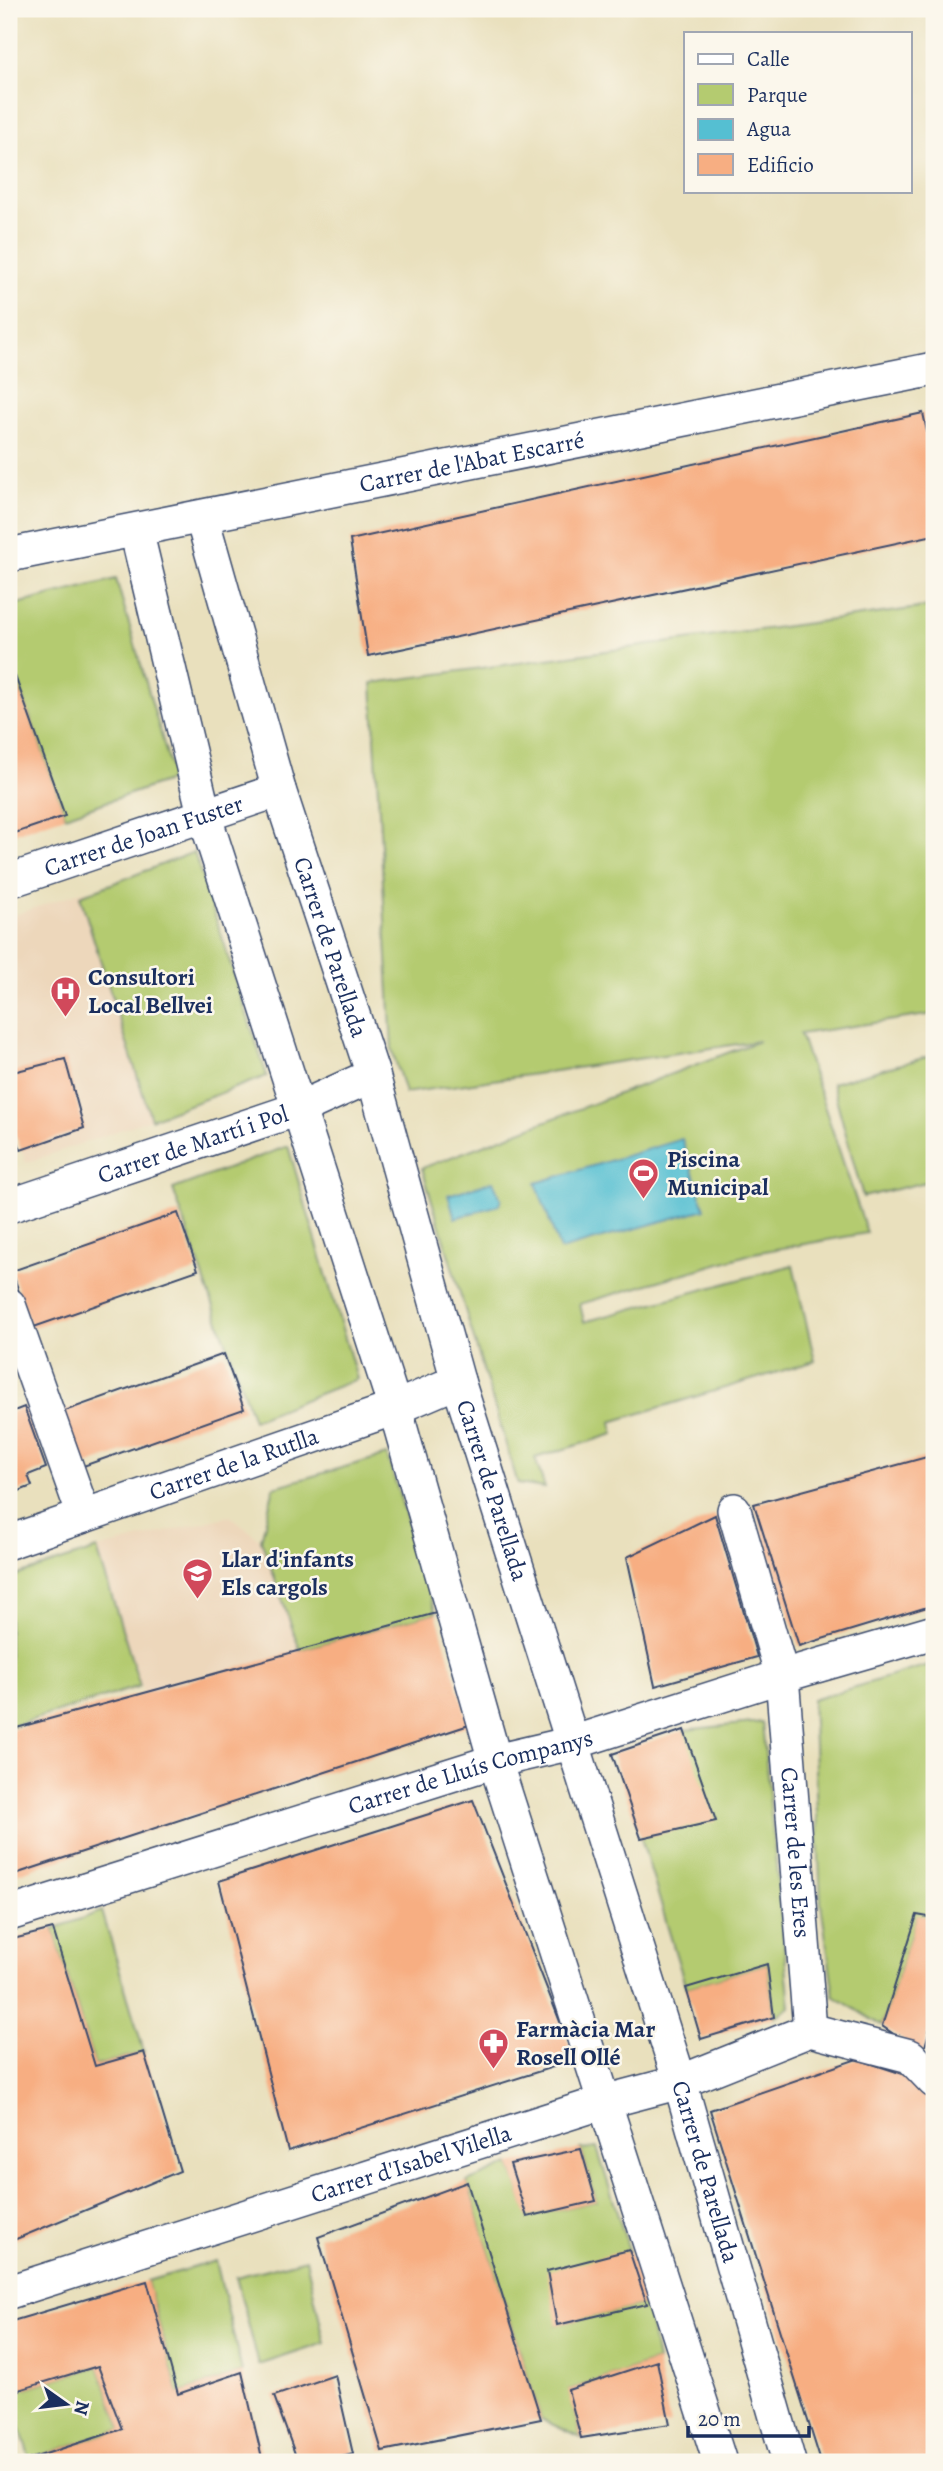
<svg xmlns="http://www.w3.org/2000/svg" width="943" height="2471" font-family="Alegreya,serif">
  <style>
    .built { fill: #edd7bb }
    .green { fill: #b4cb70; stroke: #687d67; stroke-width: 2 }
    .water { fill: #55bfd2; stroke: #387798; stroke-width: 2 }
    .building { fill: #f7ae82 }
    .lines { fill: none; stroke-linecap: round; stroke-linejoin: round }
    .street-casing { stroke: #3a4a6c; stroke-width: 36 }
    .street { stroke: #fff; stroke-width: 33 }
    .labels { text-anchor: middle; stroke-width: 5; stroke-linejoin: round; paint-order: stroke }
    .street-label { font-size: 24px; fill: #1b2f5e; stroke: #fbf7ec }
    .poi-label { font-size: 24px; font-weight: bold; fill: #1b2f5e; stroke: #fbf7ec; text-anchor: start }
  </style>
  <rect width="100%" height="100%" fill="#fbf7ec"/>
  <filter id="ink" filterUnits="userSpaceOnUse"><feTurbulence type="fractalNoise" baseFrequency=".0143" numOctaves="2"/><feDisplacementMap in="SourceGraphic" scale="14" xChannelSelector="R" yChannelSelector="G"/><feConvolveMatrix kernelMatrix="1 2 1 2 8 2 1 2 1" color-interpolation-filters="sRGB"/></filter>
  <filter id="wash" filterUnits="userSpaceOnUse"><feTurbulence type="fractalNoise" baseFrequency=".00686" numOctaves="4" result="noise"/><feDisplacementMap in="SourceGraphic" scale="28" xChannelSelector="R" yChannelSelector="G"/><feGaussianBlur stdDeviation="1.57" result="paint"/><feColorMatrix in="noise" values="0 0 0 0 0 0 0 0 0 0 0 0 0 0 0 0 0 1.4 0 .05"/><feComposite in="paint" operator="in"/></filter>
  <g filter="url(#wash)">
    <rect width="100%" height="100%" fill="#e9e0bd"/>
    <g class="built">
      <polygon points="85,890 151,1119 26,1163 9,1118 9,917"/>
      <polygon points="230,1516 261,1540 300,1650 143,1693 97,1549"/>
    </g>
    <g class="green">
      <polygon points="116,579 174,779 65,816 9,658 9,606"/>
      <polygon points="934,606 934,1014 800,1034 867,1233 754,1253 580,1304 584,1322 793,1265 815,1361 611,1422 614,1434 535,1458 545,1488 518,1484 422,1168 759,1041 405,1093 392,1049 372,683"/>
      <polygon points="194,852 267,1076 151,1119 80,896"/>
      <polygon points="934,1055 934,1180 863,1197 832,1083"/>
      <polygon points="288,1146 357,1379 253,1420 173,1189"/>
      <polygon points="387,1455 436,1613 300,1650 261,1540 274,1487"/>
      <polygon points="97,1549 140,1686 9,1727 9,1578"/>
      <polygon points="934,1663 934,1918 917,1916 882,2026 834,1996 821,1904 812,1700"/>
      <polygon points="762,1722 790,2007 774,2017 767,1964 686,1988 641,1838 684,1730"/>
      <polygon points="102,1911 144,2052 95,2066 53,1929"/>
      <polygon points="597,2148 629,2250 558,2324 647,2304 657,2361 569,2390 581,2438 541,2419 467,2182 510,2164 528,2216 596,2201 581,2149"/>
      <polygon points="306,2259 325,2343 259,2365 236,2277"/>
      <polygon points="216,2261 242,2372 178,2394 147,2281"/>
      <polygon points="98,2366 122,2429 30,2459 9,2393"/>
    </g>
    <g class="water">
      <polygon points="682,1139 705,1209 560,1250 536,1183"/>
      <polygon points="493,1181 501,1199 499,1205 455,1218 448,1195"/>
    </g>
    <g id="blocks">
      <g class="building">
        <polygon points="923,413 934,463 934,535 368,656 350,540"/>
        <polygon points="9,659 65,816 9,835"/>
        <polygon points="65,1059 84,1128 21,1150 9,1118 9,1073"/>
        <polygon points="178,1213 198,1270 31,1328 12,1271"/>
        <polygon points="224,1354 244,1409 75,1469 56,1414"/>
        <polygon points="24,1407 46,1468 28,1475 32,1486 9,1495 9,1413"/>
        <polygon points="934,1455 934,1605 799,1646 754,1504"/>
        <polygon points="715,1515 757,1657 655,1686 627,1557"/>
        <polygon points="436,1613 469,1725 9,1876 9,1730"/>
        <polygon points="684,1730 716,1821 641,1838 612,1754"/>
        <polygon points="473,1800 575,2060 288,2151 219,1881"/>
        <polygon points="917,1915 934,1918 934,2014 923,2054 882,2026"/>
        <polygon points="53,1929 95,2066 144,2052 180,2171 9,2242 9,1940"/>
        <polygon points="767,1964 774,2017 701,2039 686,1988"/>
        <polygon points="857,2059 915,2078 934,2099 934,2462 821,2462 710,2110"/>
        <polygon points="581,2149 596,2201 527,2217 510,2164"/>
        <polygon points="467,2182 541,2419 382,2451 318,2237"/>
        <polygon points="629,2250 647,2304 557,2325 547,2271"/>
        <polygon points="147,2281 178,2394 242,2372 263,2462 31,2462 30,2459 122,2429 98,2366 9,2393 9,2322"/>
        <polygon points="657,2361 670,2424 581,2438 568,2390"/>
        <polygon points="335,2375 353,2454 323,2462 298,2462 274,2396"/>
      </g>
    </g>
  </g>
  <g filter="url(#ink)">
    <use href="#blocks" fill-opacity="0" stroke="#3a4a6c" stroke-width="2"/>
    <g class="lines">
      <defs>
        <g id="street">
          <path id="s1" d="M202,518l77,272 94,285 85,306 222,701 109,380"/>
          <polyline points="136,530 204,814 395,1408 495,1761 720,2462"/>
          <path id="s2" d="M9,555l925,-186"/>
          <path id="s3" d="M9,881l270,-91"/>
          <path id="s4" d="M9,1206l289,-97 75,-34"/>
          <polyline points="9,1305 84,1516"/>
          <path id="s5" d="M734,1510l48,166 28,354"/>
          <path id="s6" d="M9,1542l386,-134 63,-27"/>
          <path id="s7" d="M9,1914l486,-153 77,-18 210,-67 152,-44"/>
          <polyline points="810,2030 910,2056 934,2081"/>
          <path id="s8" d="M9,2292l595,-190 76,-20 130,-52"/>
        </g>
      </defs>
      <use href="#street" class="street-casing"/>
      <use href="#street" class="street"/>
    </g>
  </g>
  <defs>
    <symbol id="hospital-pin" viewBox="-11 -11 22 30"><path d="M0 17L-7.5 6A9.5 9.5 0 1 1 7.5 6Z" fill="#d1495b" stroke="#fbf7ec"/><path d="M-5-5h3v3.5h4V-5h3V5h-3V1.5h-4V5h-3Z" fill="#fff"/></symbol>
    <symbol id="stadium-pin" viewBox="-11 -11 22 30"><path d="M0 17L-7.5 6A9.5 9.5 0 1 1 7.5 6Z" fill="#d1495b" stroke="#fbf7ec"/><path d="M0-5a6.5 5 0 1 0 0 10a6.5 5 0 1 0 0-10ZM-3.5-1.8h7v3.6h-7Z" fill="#fff"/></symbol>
    <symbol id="school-pin" viewBox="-11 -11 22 30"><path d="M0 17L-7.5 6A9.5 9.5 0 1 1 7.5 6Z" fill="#d1495b" stroke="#fbf7ec"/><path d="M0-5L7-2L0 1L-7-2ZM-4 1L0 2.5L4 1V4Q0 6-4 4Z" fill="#fff"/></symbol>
    <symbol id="pharmacy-pin" viewBox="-11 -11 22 30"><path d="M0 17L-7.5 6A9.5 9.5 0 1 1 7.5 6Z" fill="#d1495b" stroke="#fbf7ec"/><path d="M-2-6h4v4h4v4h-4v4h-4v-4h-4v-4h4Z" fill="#fff"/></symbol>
  </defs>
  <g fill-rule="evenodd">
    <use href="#hospital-pin" x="48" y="974" width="35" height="47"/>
    <use href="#stadium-pin" x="626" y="1156" width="35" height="47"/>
    <use href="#school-pin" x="180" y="1556" width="35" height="47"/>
    <use href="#pharmacy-pin" x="476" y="2026" width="35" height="47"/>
  </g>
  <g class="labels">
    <g class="street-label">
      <text dy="8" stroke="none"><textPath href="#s2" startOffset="472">Carrer de l'Abat Escarré</textPath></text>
      <text dy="8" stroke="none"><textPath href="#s3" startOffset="142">Carrer de Joan Fuster</textPath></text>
      <text dy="8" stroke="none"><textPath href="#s1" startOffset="448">Carrer de Parellada</textPath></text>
      <text dy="8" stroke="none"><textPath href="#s4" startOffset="194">Carrer de Martí i Pol</textPath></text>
      <text dy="8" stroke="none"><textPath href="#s6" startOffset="238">Carrer de la Rutlla</textPath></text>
      <text dy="8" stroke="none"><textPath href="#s1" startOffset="1015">Carrer de Parellada</textPath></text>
      <text dy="8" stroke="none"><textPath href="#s7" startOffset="483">Carrer de Lluís Companys</textPath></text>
      <text dy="8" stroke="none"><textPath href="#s5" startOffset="350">Carrer de les Eres</textPath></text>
      <text dy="8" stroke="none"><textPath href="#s8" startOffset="422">Carrer d'Isabel Vilella</textPath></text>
      <text dy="8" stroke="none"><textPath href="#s1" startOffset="1729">Carrer de Parellada</textPath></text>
    </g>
    <g class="poi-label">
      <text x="88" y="985">Consultori<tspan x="88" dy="28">Local Bellvei</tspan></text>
      <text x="667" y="1167">Piscina<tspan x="667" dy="28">Municipal</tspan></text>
      <text x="221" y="1567">Llar d'infants<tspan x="221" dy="28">Els cargols</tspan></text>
      <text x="516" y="2037">Farmàcia Mar<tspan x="516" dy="28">Rosell Ollé</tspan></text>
    </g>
  </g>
  <rect width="943" height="2471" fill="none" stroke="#fbf7ec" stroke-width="35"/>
  <rect x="684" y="32" width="228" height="161" fill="#fbf7ec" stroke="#a1a7b3" stroke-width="2"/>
  <rect x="698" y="54" width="35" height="10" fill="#ffffff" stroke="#a1a7b3" stroke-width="2"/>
  <text x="747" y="66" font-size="21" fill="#1b2f5e">Calle</text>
  <rect x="698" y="84" width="35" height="21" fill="#b4cb70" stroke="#a1a7b3" stroke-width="2"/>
  <text x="747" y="102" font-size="21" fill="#1b2f5e">Parque</text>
  <rect x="698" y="119" width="35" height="21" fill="#55bfd2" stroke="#a1a7b3" stroke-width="2"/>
  <text x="747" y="136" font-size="21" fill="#1b2f5e">Agua</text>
  <rect x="698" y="154" width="35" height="21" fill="#f7ae82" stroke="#a1a7b3" stroke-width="2"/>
  <text x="747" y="172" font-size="21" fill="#1b2f5e">Edificio</text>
  <g transform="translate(66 2404) rotate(104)" stroke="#fbf7ec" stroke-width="5" paint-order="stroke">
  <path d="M0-5L12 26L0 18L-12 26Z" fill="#1b2f5e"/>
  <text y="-10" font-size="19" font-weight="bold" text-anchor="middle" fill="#1b2f5e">N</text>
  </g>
  <path d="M688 2426v10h121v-10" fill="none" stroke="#1b2f5e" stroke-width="3.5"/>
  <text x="698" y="2426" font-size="21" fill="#1b2f5e" stroke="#fbf7ec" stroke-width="5" paint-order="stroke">20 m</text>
</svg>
